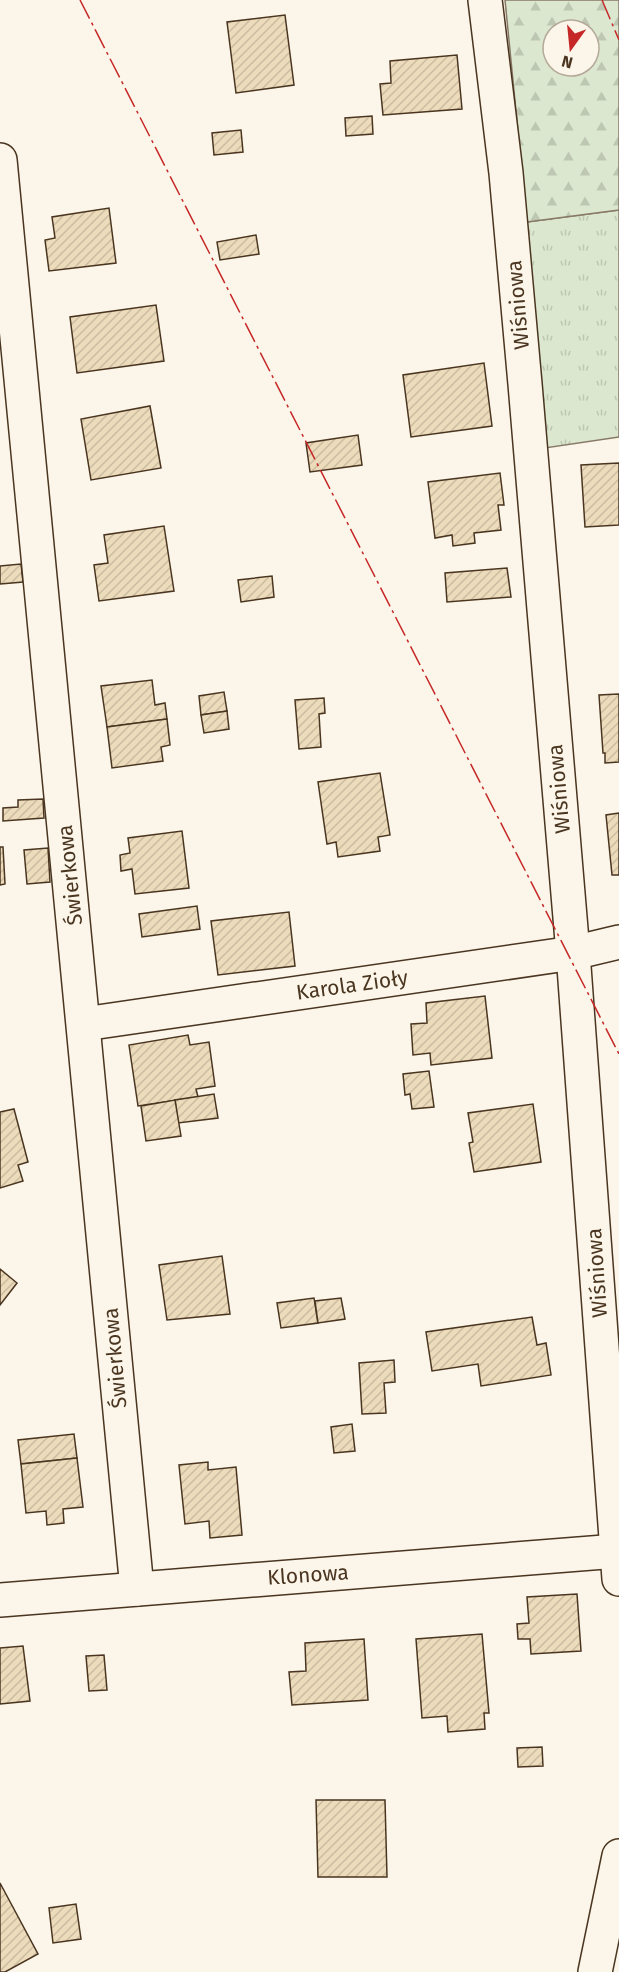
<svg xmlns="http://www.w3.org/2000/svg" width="619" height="1972" font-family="'Fira Sans',sans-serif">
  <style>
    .grass { fill: url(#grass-tufts); stroke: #887966; stroke-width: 1.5 }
    .forest { fill: url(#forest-firs); stroke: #887966; stroke-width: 1.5; fill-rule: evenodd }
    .building { fill: url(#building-hatch); stroke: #4a3520; stroke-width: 1.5 }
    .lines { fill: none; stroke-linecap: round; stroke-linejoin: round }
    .minor-casing { stroke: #4a3520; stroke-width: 36 }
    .minor { stroke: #fbf6e9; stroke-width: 33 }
    .power { stroke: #c62828; stroke-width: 1.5; stroke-dasharray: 21 4.5 3 4.5; stroke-linecap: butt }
    .labels { text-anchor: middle; stroke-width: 4.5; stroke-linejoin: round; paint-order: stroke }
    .street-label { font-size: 21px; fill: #4a3520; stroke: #fbf6e9 }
  </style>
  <defs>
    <pattern id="grass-tufts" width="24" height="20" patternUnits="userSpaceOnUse" patternTransform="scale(1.5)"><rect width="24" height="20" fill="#dce7d0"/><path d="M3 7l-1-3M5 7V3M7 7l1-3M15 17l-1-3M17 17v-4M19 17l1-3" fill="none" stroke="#bec7b2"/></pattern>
    <pattern id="forest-firs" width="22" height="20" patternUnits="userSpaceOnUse" patternTransform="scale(1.5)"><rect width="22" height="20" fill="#dce7d0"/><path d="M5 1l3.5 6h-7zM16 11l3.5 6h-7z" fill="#bec7b2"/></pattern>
    <pattern id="building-hatch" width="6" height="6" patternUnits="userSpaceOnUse" patternTransform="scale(1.5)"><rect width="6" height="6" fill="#ecdcbc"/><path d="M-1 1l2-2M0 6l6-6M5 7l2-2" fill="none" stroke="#ccbda1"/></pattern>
  </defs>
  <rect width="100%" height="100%" fill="#fbf6e9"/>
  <polygon class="grass" points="619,210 619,437 545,448 527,222"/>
  <path class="forest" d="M505,0h114v210l-92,12zM553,30h36v36h-36z"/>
  <g class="building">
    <polygon points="285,15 294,85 236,93 227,22"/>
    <polygon points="457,55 462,109 383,115 380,84 391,83 390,61"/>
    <polygon points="372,116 373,134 346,136 345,118"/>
    <polygon points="241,130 243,152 214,155 212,133"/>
    <polygon points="109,208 116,263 49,271 45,240 55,238 52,217"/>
    <polygon points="256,235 259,254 220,260 217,242"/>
    <polygon points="156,305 164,361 77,373 70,317"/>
    <polygon points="484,363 492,426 411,437 403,375"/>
    <polygon points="150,406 161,468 91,480 81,419"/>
    <polygon points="358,435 362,465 310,472 306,443"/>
    <polygon points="619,463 619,525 585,527 581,465"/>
    <polygon points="500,473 504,505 498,505 501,530 474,533 475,543 453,546 452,535 435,538 428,482"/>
    <polygon points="164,526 174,591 99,601 94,565 108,563 104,535"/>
    <polygon points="21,564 23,582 0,584 0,566"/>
    <polygon points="507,568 511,597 447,602 445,573"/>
    <polygon points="272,576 274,597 241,602 238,580"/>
    <polygon points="152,680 155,705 165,703 167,719 107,727 101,686"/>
    <polygon points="224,692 227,711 201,715 199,696"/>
    <polygon points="619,694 619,762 605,763 605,753 603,753 599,695"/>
    <polygon points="324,698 325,713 319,714 321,747 299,749 295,700"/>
    <polygon points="227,711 229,729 204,733 201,715"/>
    <polygon points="167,719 170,745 161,747 163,761 112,768 107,727"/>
    <polygon points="380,773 390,835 378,837 380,851 338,857 336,842 327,844 318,782"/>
    <polygon points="43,799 44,818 3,821 3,808 18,807 18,800"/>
    <polygon points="619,813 619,875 612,875 606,815"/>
    <polygon points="182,831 189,888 135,894 132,869 121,871 120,855 130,853 128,838"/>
    <polygon points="0,847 3,847 5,884 0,885"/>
    <polygon points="48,848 50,882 27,884 24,850"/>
    <polygon points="197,906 200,929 142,937 139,914"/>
    <polygon points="289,912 295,966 218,975 211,921"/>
    <polygon points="485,996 492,1058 431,1065 430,1053 413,1055 411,1024 427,1023 426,1003"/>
    <polygon points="188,1035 190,1045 209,1042 215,1086 196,1089 198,1097 138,1106 129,1045"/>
    <polygon points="429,1071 434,1107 412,1109 410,1094 405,1095 403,1074"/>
    <polygon points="214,1094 218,1118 178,1123 175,1100"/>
    <polygon points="175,1100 181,1136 146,1141 141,1106"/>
    <polygon points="533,1104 541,1162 474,1172 469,1143 473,1142 468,1113"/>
    <polygon points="14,1109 28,1162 18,1165 23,1181 0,1188 0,1112"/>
    <polygon points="222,1256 230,1314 167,1320 159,1265"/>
    <polygon points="0,1269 17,1283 0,1305"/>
    <polygon points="314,1298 318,1323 281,1328 277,1303"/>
    <polygon points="341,1298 345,1319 318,1323 315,1301"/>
    <polygon points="532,1317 537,1345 546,1343 551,1375 481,1386 478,1364 432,1371 426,1332"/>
    <polygon points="394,1360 395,1382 384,1383 386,1413 362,1414 359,1363"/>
    <polygon points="352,1424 355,1451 334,1453 331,1427"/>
    <polygon points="74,1434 77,1458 21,1464 18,1440"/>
    <polygon points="77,1458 83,1507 63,1509 64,1523 47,1525 46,1511 26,1513 21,1464"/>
    <polygon points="208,1462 208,1470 236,1467 242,1535 210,1538 209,1521 185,1524 179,1465"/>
    <polygon points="577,1594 581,1651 531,1654 530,1639 518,1639 517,1624 529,1623 527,1597"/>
    <polygon points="482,1634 489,1713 484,1713 485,1729 448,1732 447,1716 422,1718 416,1639"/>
    <polygon points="364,1639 368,1700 292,1705 289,1672 306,1671 305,1643"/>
    <polygon points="23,1646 30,1701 0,1704 0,1648"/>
    <polygon points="104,1655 107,1690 89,1691 86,1656"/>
    <polygon points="542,1747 543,1766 518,1767 517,1748"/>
    <polygon points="316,1800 385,1800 387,1877 318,1877"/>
    <polygon points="0,1883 38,1954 5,1972 0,1972"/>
    <polygon points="76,1904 81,1939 53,1943 49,1908"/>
  </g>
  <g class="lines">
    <defs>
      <g id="minor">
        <polyline points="485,0 506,173 525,384 573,953 619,1579"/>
        <polyline points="0,160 137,1589"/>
        <polyline points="84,1024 573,953 619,942"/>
        <polyline points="0,1600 617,1551"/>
        <polyline points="595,1972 619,1856"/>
      </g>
    </defs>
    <use href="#minor" class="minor-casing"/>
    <use href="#minor" class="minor"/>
    <g class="power">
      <polyline points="80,0 619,1054"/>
      <polyline points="602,0 619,40"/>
    </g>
  </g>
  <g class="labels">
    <g class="street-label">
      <text transform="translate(518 305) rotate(-95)" y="7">Wiśniowa</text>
      <text transform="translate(559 789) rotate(-95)" y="7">Wiśniowa</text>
      <text transform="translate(70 875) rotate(-96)" y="7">Świerkowa</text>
      <text transform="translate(352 985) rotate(-8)" y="7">Karola Zioły</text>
      <text transform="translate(597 1273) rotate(-94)" y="7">Wiśniowa</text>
      <text transform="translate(115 1358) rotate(-95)" y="7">Świerkowa</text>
      <text transform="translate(308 1575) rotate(-4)" y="7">Klonowa</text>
    </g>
  </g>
  <g transform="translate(571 48) rotate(195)"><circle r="28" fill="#fbf6e9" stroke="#b4a999" stroke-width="1.5"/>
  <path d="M0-4.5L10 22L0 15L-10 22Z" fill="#c62828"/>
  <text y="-9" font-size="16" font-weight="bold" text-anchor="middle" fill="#4a3520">N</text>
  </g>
</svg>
